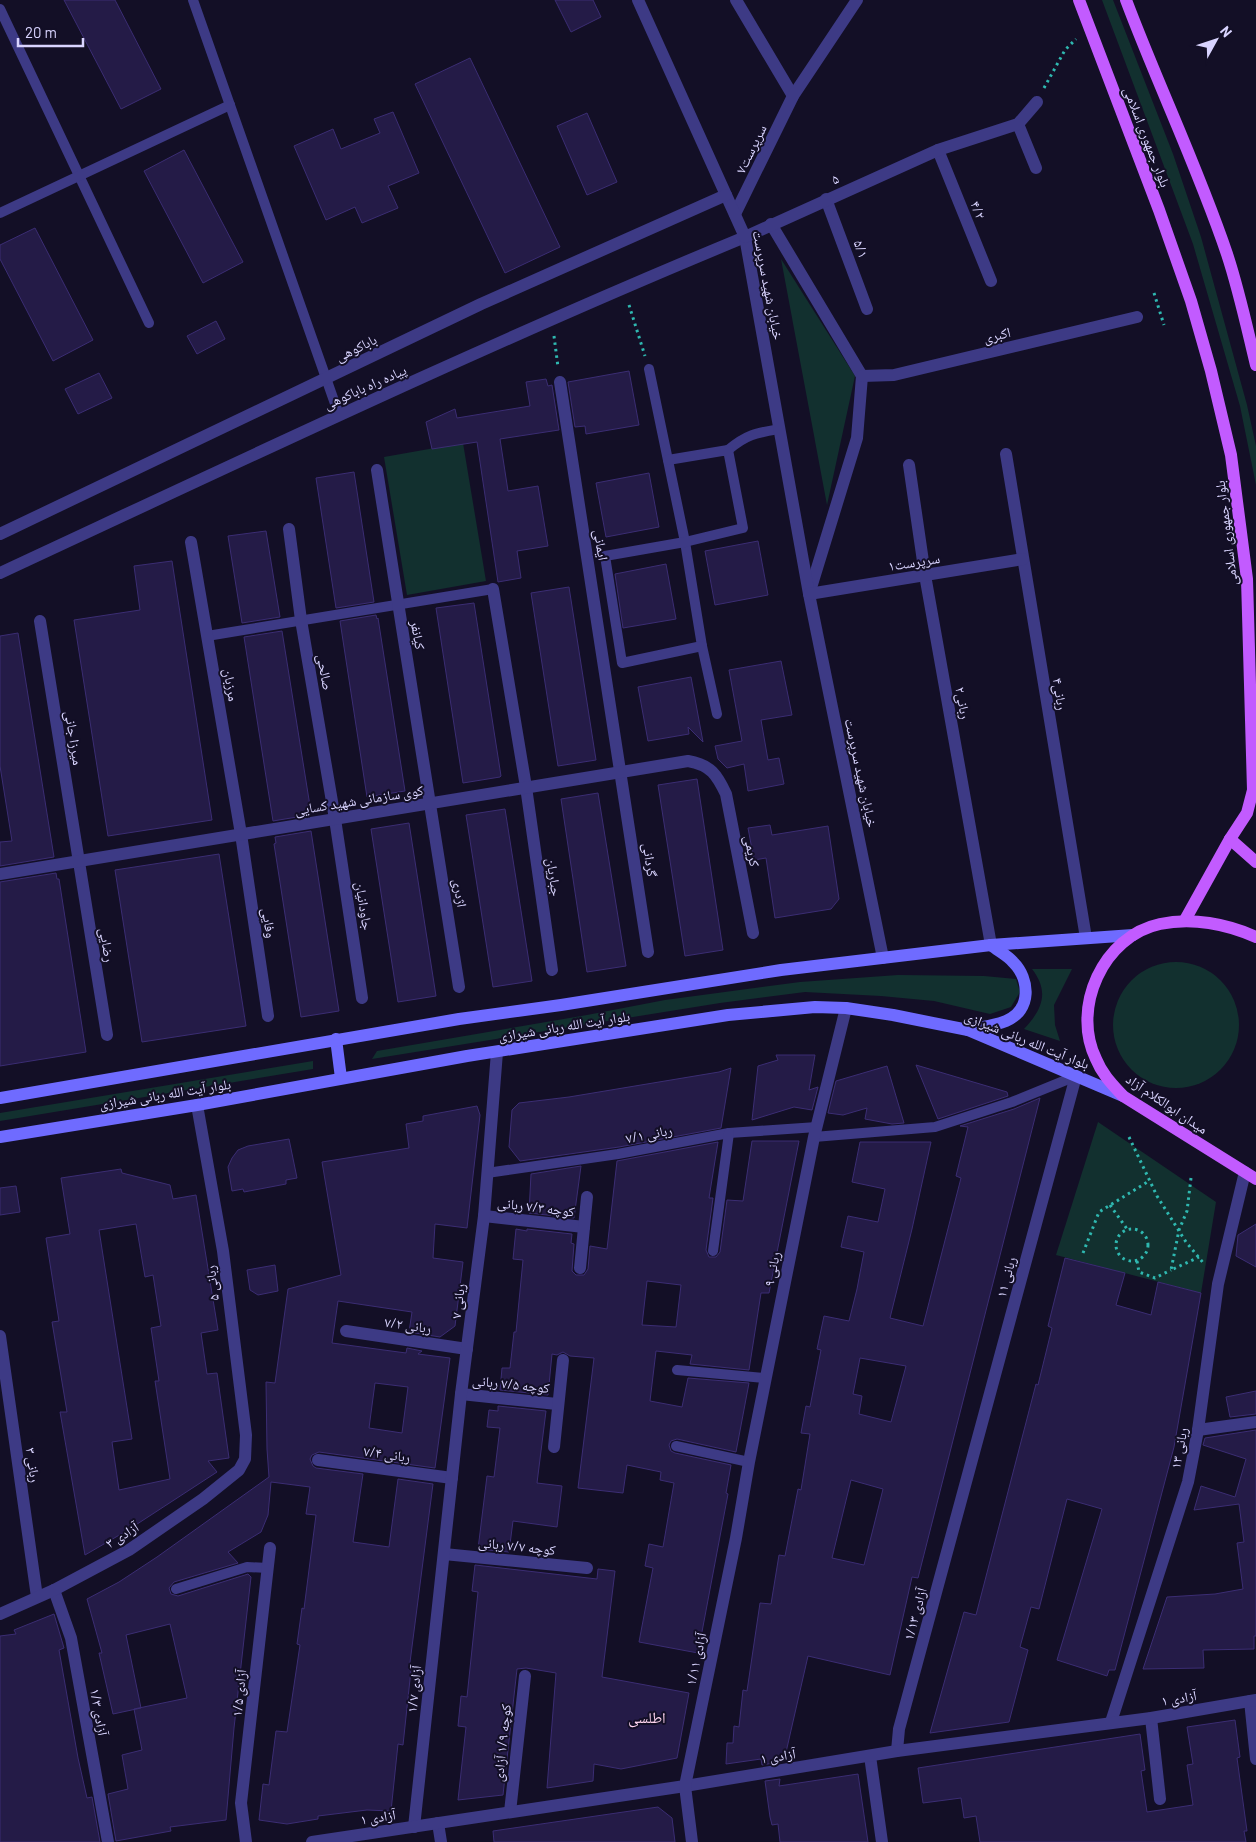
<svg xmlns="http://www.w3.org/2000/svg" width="1256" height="1842" font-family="Barlow,'Noto Naskh Arabic',sans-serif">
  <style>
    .green { fill: #12302f }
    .building { fill: #241b47; stroke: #3b2d73; fill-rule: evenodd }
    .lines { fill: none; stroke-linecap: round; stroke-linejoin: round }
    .path { stroke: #2fb8b0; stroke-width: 3; stroke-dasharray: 2.5 4; stroke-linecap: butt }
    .service { stroke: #3d3a85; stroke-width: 10 }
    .pedestrian { stroke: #3d3a85; stroke-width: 12 }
    .minor { stroke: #3d3a85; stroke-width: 12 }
    .tertiary { stroke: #3d3a85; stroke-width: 12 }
    .secondary { stroke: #6f6bff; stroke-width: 12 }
    .primary { stroke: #c25bff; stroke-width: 12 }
    .labels { text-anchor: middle; stroke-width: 4; stroke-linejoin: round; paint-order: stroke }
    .street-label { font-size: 14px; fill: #d9d4ff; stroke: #130f26 }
    .neighbourhood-label { font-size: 15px; fill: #ffd6f0; stroke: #130f26 }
  </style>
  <rect width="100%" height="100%" fill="#130f26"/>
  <g class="green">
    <polygon points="1102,0 1113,0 1173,154 1201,237 1247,405 1256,446 1256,485 1240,406 1193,244"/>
    <polygon points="781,259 855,376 827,505"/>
    <polygon points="463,443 486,581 407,595 384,457"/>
    <circle cx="1176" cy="1025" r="63"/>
    <path d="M1032,969h40l-18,36 1,20 5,16 -36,-12c18,-19 26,-37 8,-60z"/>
    <polygon points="898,975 984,976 1016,979 1020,992 1011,1007 990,1014 934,1001 881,996 805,992 720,1003 372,1059 377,1051 587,1015 665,1000 800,982"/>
    <polygon points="313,1061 313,1069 0,1121 0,1113"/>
    <polygon points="1098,1122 1216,1202 1201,1293 1056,1255"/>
  </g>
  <g class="building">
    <polygon points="64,0 115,0 161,89 121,109"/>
    <polygon points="555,0 593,0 601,17 571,32"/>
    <polygon points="470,58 560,247 505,273 415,84"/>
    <polygon points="393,112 419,173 388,186 398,208 362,223 355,207 326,220 294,146 333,129 341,149 380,133 374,119"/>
    <polygon points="587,113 617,182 587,195 557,126"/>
    <polygon points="184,150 243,262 203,283 144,171"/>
    <polygon points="35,228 93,340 53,361 0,259 0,245"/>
    <polygon points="216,321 225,339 197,354 187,336"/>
    <polygon points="629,371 639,425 586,434 585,426 575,427 568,382"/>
    <polygon points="99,373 112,398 78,414 65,389"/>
    <polygon points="546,379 548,386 552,385 559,430 500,439 508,491 538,486 548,546 517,551 521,578 498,582 477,442 432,449 426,422 455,409 457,418 530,406 526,382"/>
    <polygon points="354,472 374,602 336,608 316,478"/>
    <polygon points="649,473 659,527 606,537 596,483"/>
    <polygon points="266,531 280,617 242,623 228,536"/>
    <polygon points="758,541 768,595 715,605 705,551"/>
    <polygon points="172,561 212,820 108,836 74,620 140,610 134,566"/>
    <polygon points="666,564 676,619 623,628 615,574"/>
    <polygon points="569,587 596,760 558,766 531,593"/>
    <polygon points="474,603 501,776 500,777 463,783 436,608"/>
    <polygon points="376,615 377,619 378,618 405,791 367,797 340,621"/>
    <polygon points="282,631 310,806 307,806 309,815 273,821 244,637"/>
    <polygon points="18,633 54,857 0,866 0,842 12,841 0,766 0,636"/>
    <polygon points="781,661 792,715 761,720 768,760 779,758 784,784 748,791 744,764 727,768 718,759 715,746 742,741 729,670"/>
    <polygon points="691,677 703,742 688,727 689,734 648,741 638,687"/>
    <polygon points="697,779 723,950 685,956 658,785"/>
    <polygon points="598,793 626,966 587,972 561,799"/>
    <polygon points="505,809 532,981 493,987 466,815"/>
    <polygon points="409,823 436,996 398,1002 371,829"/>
    <polygon points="770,825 772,835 828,826 839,899 831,909 775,918 766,858 754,860 748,828"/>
    <polygon points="311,831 339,1011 301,1017 274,844 276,843 275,837"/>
    <polygon points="219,854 246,1026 142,1042 115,870"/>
    <polygon points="56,873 57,879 59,879 86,1052 0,1066 0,882"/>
    <polygon points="776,1055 815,1055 809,1090 818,1087 812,1110 794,1107 752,1120 758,1066 778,1060"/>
    <polygon points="916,1065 1007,1092 1008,1096 938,1119"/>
    <polygon points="887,1066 904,1123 892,1124 865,1119 867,1108 843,1115 828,1113 836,1081"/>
    <polygon points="731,1068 721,1128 619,1147 520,1161 509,1147 512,1110 519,1103 569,1097 719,1072"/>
    <path d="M1040,1098l-122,480 -6,-1 -22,98 -82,-19 -24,105 -22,4 -1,-6 -35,5 1,-21h6l1,-17 5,1 4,-37 4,1 13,-88 11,1 8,-49 6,1 13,-67 3,1 9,-56 -9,-1 5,-27 4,1 11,-57 -4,-1 7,-33 25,5 8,-32 7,-37 -23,-5 7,-31 30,6 7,-33 -33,-7 8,-40h71l-19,87 -22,89 33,8 38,-148 -5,-2 12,-49 -8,-1 54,-17zM860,1358l46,8 -15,56 -32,-8 3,-18 -9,-2zM851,1480l32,9 -19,76 -32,-7z"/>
    <path d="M477,1106l3,9 -13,113 -32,-4 -2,34 30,4 -8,64 -15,11 -31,-5 3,-20 -74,-11 -6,42 74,10 1,-5 15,3 -4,3 32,4 -15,110 -116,-16 -7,3 -2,4 3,7 3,2 47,6 -10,68 36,5 9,-68 35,5 -24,186h2l-8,75 -5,-1 -7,67 -24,-1 -49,6v3l-31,5 -28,-4 4,-36 6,1 7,-54 11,1 13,-87 -3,-1 5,-36 2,1 12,-94 -10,-1 4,-27 -39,-5 -3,33 -7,17 -33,20 10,11 -64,19 -5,6 2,6 7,2 70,-22 3,3 -17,151 -8,92 -56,7 1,4 -55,10 -8,-47 20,-5 -6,-34 20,-5 -8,-41 53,-11 -17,-74 -44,11 15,73 -28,6 -14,-61h3l-15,-54 32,-17 38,-25 112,-80 -2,-28 -1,-67 9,1 13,-94 53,-14 -19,-113 87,-14 -3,-24 17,-3v-5zM375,1383l33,4 -6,46 -33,-5z"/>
    <polygon points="289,1139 297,1178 286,1180 286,1184 244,1192 243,1189 232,1191 228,1167 232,1158 238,1150 248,1146"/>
    <path d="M752,1141h47l-30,152h-8l-12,77 -59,-6 2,-9 -36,-4 -6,50 32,6 6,-29 61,5 -13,69 -59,-13 -6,2 -2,4 2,6 4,2 56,12 -5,28 2,1 -30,159 -59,-11 14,-74 -8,-2 4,-22 14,3 11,-64 -14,-3 1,-8 -34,-7 -4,28 -45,-5 16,-130 -24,-2 -7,-4 -6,3 -5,-1 -4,41 -48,-5 2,-22h8l4,-36h2l7,-72 -10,-1 3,-30 11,2v-2l45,5 -1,9 3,1 -2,27 4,4h8l4,-6 2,-23 17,3 10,-88 101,-19 -9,56h4l-7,52 3,7h7l4,-5 7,-52 16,1zM647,1281l34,4 -5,42 -34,-2z"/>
    <polygon points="581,1166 574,1218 529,1213 531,1174"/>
    <path d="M121,1169l1,4 48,12 3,14 23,-4 22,135 -17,3 6,41 10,-1 12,85 -21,3 9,11 -89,58 -43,25 -25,-143h7l-15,-90 7,-1 -13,-83 24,-4 -9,-56zM136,1224l9,53 8,-2 8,51 -10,2 8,53h-4l15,98 -51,11 -7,-48 20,-3 -33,-209z"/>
    <polygon points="16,1186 20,1212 0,1215 0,1188"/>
    <polygon points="1256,1224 1256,1267 1236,1256 1238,1235"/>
    <polygon points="1065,1258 1125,1273 1116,1305 1151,1315 1158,1282 1201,1293 1174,1447 1115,1670 1109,1670 1107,1676 1057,1660 1102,1509 1067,1499 1039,1609 1031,1607 1020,1647 1028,1650 1009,1722 930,1733 964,1612 976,1615 1036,1384 1038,1385 1052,1328 1048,1326"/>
    <polygon points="275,1265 278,1291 258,1295 250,1290 247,1270"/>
    <polygon points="1256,1391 1256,1414 1230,1417 1226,1397"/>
    <polygon points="498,1406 546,1411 537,1483 562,1486 557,1527 513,1521 509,1552 478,1549 487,1476 494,1477 500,1428 487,1427 489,1410 498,1411"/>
    <polygon points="1256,1430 1256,1636 1254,1636 1254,1649 1203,1650 1204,1668 1143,1669 1167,1597 1215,1594 1243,1589 1237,1543 1244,1542 1239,1504 1194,1510 1201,1486 1235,1497 1246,1459 1203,1445 1205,1438"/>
    <polygon points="475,1565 597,1579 598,1569 615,1571 602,1677 689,1693 677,1758 621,1769 594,1764 593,1781 547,1788 556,1673 526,1668 517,1669 503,1795 458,1800 466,1727 458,1726 461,1696 467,1697 474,1630 478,1592 472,1591"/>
    <polygon points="54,1614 64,1648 59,1650 78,1758 87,1798 92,1797 100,1842 0,1842 0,1636 16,1634 14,1630"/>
    <polygon points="1235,1720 1240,1757 1237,1758 1247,1831 1244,1831 1246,1842 980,1842 976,1816 964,1818 961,1798 923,1803 918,1768 1140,1734 1145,1770 1141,1771 1147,1812 1193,1805 1187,1765 1193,1764 1187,1727"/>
    <polygon points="858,1774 868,1842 780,1842 778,1824 772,1825 770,1817 765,1781 780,1779 779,1786"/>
    <polygon points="658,1807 672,1818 675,1842 494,1842 493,1831"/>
  </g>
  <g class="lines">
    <g class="path">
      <polyline points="1044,88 1065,50 1076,39"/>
      <polyline points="1154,293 1164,325"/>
      <polyline points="629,305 645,356"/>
      <polyline points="554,336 558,367"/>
      <polyline points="1129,1137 1157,1196 1186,1242 1205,1265"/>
      <polyline points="1191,1178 1187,1211 1179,1230 1171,1270 1199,1257"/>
      <polyline points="1110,1205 1127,1229"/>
      <circle cx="1132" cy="1245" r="16"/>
      <polyline points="1083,1253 1099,1212 1149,1181"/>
      <polyline points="1137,1261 1139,1272 1155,1278 1171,1270"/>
    </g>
    <g class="service">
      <polyline points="193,0 339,415"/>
      <polyline points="0,9 149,323"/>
      <polyline points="0,213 230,105"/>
      <polyline points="649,369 685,542 702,646 717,714"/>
      <path d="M728,450c19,-16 28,-17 52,-21"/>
      <polyline points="668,460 728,450 743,528 685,542 605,556 622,663 702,646"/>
      <polyline points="207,636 493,589"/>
      <polyline points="814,1137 935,1127 1012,1102 1076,1076"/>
      <polyline points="487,1173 618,1154 729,1133 817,1127"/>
      <polyline points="713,1251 729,1133"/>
      <polyline points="677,1370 765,1378"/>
      <polyline points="676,1446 749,1462"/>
      <polyline points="176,1589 247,1567 268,1568"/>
    </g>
    <path class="pedestrian" d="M0,573c247,-115 493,-232 745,-336"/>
    <g class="minor">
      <polyline points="736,0 793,96"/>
      <polyline points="1018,124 1036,168"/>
      <polyline points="938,150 991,281"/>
      <polyline points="826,199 867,309"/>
      <polyline points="735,214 793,96 857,0"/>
      <polyline points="771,224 862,376 857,438 810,591"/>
      <polyline points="745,237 809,594 883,958"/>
      <polyline points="862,376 894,375 1137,317"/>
      <polyline points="560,382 648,952"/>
      <polyline points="1006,454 1086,938"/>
      <polyline points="909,465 925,575 991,945"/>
      <polyline points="377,470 459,987"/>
      <polyline points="289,529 301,620 335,819 362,998"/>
      <polyline points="191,542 241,834 268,1016"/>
      <polyline points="493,589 526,787 552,970"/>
      <polyline points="809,594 1023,559"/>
      <polyline points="40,621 107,1035"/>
      <path d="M0,874l688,-113c23,4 29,14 38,33l27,139"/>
      <polyline points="484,1216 584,1227"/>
      <polyline points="580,1268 587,1197"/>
      <polyline points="346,1331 467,1349"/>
      <polyline points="0,1336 37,1597"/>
      <polyline points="461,1394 557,1404"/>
      <polyline points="1198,1430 1256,1422"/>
      <polyline points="554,1447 563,1360"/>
      <polyline points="318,1460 452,1478"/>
      <polyline points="444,1554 587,1568"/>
      <polyline points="54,1590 71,1638 108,1842"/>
      <polyline points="0,1614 54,1590 129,1550 203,1499 239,1470 245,1459 246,1435 223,1251 197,1105"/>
      <polyline points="1250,1701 1256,1759"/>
      <polyline points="1151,1718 1160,1799"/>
      <polyline points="1111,1722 1188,1482 1198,1430 1218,1284 1245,1172"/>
      <polyline points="897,1751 899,1729 1076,1076"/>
      <polyline points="870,1756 882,1842"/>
      <polyline points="510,1812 525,1676"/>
      <polyline points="438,1823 441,1842"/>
      <polyline points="414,1827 461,1394 484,1216 497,1052"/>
      <polyline points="246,1842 241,1803 270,1548"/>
      <polyline points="312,1842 685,1786 897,1751 1151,1718 1256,1700"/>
      <polyline points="692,1842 685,1786 736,1538 749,1462 814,1137 846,1008"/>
    </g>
    <g class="tertiary">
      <polyline points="638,0 745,237 938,150 1018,124 1037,102"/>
      <polyline points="0,534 481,304 726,195"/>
    </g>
    <g class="secondary">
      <path d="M968,1030c13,-3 26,-4 38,-9 26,-11 24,-42 7,-59 -6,-7 -15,-11 -22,-17"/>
      <polyline points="336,1039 341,1078"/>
      <polyline points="0,1098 459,1019 561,1005 781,970 991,945 1133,935"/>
      <polyline points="0,1137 197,1105 467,1056 728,1015 815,1007 846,1008 893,1015 968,1030 1123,1096"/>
    </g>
    <g class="primary">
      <polyline points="1079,0 1159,210 1191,301 1211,371 1231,455 1247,579 1253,790 1247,813 1230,839 1185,920"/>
      <path d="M1126,0c32,85 72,168 101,254 12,36 20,74 29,111"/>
      <polyline points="1230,839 1256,862"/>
      <path d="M1256,937c-29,-13 -64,-20 -96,-13 -57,12 -89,84 -64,135 6,15 16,25 27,37l133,83"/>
    </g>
  </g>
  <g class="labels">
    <g class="street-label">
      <text transform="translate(1147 137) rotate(69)" y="5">بلوار جمهوری اسلامی</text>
      <text transform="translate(751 149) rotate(-64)" y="5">سرپرست۷</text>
      <text transform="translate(835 179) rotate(-24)" y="5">۵</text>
      <text transform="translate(978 210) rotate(68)" y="5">۴/۲</text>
      <text transform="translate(861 249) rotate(70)" y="5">۵/۱</text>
      <text transform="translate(768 285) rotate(79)" y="5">خیابان شهید سرپرست</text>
      <text transform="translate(997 335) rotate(-14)" y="5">اکبری</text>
      <text transform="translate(356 348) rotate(-26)" y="5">باباکوهی</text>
      <text transform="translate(365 387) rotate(-24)" y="5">پیاده راه باباکوهی</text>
      <text transform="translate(1226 533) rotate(-97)" y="5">بلوار جمهوری اسلامی</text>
      <text transform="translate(601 545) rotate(81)" y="5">ایمانی</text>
      <text transform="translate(914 562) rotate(-9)" y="5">سرپرست۱</text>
      <text transform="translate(418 635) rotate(80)" y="5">کیانفر</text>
      <text transform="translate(325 672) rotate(80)" y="5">صالحی</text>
      <text transform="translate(231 685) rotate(80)" y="5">مرزبان</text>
      <text transform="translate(1060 694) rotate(81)" y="5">ربانی۴</text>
      <text transform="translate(963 703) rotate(80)" y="5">ربانی۲</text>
      <text transform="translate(74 738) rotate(81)" y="5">میرزا جانی</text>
      <text transform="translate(861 773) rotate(78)" y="5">خیابان شهید سرپرست</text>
      <text transform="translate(359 800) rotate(-9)" y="5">کوی سازمانی شهید کسایی</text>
      <text transform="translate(752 851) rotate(79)" y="5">کریمی</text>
      <text transform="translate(650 860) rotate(82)" y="5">گردانی</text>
      <text transform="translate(554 877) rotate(82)" y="5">جباریان</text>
      <text transform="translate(460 893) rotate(81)" y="5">اژدری</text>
      <text transform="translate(364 906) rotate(81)" y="5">جاودانیان</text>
      <text transform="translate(269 923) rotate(81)" y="5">وفایی</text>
      <text transform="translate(107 945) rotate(81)" y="5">رضایی</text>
      <text transform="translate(564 1026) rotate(-9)" y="5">بلوار آیت الله ربانی شیرازی</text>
      <text transform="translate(1027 1040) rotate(22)" y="5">بلوار آیت الله ربانی شیرازی</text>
      <text transform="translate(165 1094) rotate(-9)" y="5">بلوار آیت الله ربانی شیرازی</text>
      <text transform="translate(1167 1104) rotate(34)" y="5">میدان ابوالکلام آزاد</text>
      <text transform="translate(649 1134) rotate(-11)" y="5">ربانی ۷/۱</text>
      <text transform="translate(536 1207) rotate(7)" y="5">کوچه ۷/۳ ربانی</text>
      <text transform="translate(772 1269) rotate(-79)" y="5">ربانی ۹</text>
      <text transform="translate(1006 1277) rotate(-75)" y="5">ربانی ۱۱</text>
      <text transform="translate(212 1283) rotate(-97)" y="5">ربانی ۵</text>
      <text transform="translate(458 1301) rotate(-83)" y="5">ربانی ۷</text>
      <text transform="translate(408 1325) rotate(8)" y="5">ربانی ۷/۲</text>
      <text transform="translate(511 1384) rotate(6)" y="5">کوچه ۷/۵ ربانی</text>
      <text transform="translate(1179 1448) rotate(-79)" y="5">ربانی ۱۳</text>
      <text transform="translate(387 1454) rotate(8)" y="5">ربانی ۷/۴</text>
      <text transform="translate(33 1465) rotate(82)" y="5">ربانی ۳</text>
      <text transform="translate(122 1535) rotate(-32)" y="5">۳ آزادی</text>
      <text transform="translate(517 1546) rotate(6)" y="5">کوچه ۷/۷ ربانی</text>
      <text transform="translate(915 1614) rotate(-75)" y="5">آزادی ۱/۱۳</text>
      <text transform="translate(696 1659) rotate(-78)" y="5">آزادی ۱/۱۱</text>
      <text transform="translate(414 1689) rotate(-84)" y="5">آزادی ۱/۷</text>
      <text transform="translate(239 1693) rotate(-84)" y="5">آزادی ۱/۵</text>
      <text transform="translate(1179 1698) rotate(-10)" y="5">آزادی ۱</text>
      <text transform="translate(99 1712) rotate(80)" y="5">آزادی ۱/۳</text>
      <text transform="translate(502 1743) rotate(-84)" y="5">کوچه ۱/۹ آزادی</text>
      <text transform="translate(778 1756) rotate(-9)" y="5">آزادی ۱</text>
      <text transform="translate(378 1817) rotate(-9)" y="5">آزادی ۱</text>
    </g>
    <g class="neighbourhood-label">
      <text x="647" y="1723">اطلسی</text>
    </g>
  </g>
  <g transform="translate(1216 40) rotate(50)" stroke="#130f26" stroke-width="4" paint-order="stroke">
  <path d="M0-4L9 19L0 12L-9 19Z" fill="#d9d4ff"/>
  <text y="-8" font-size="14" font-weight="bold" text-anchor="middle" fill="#d9d4ff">N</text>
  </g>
  <path d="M18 38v8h65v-8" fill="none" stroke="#d9d4ff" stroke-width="2.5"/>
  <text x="25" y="38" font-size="15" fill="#d9d4ff" stroke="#130f26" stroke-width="4" paint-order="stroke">20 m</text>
</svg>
